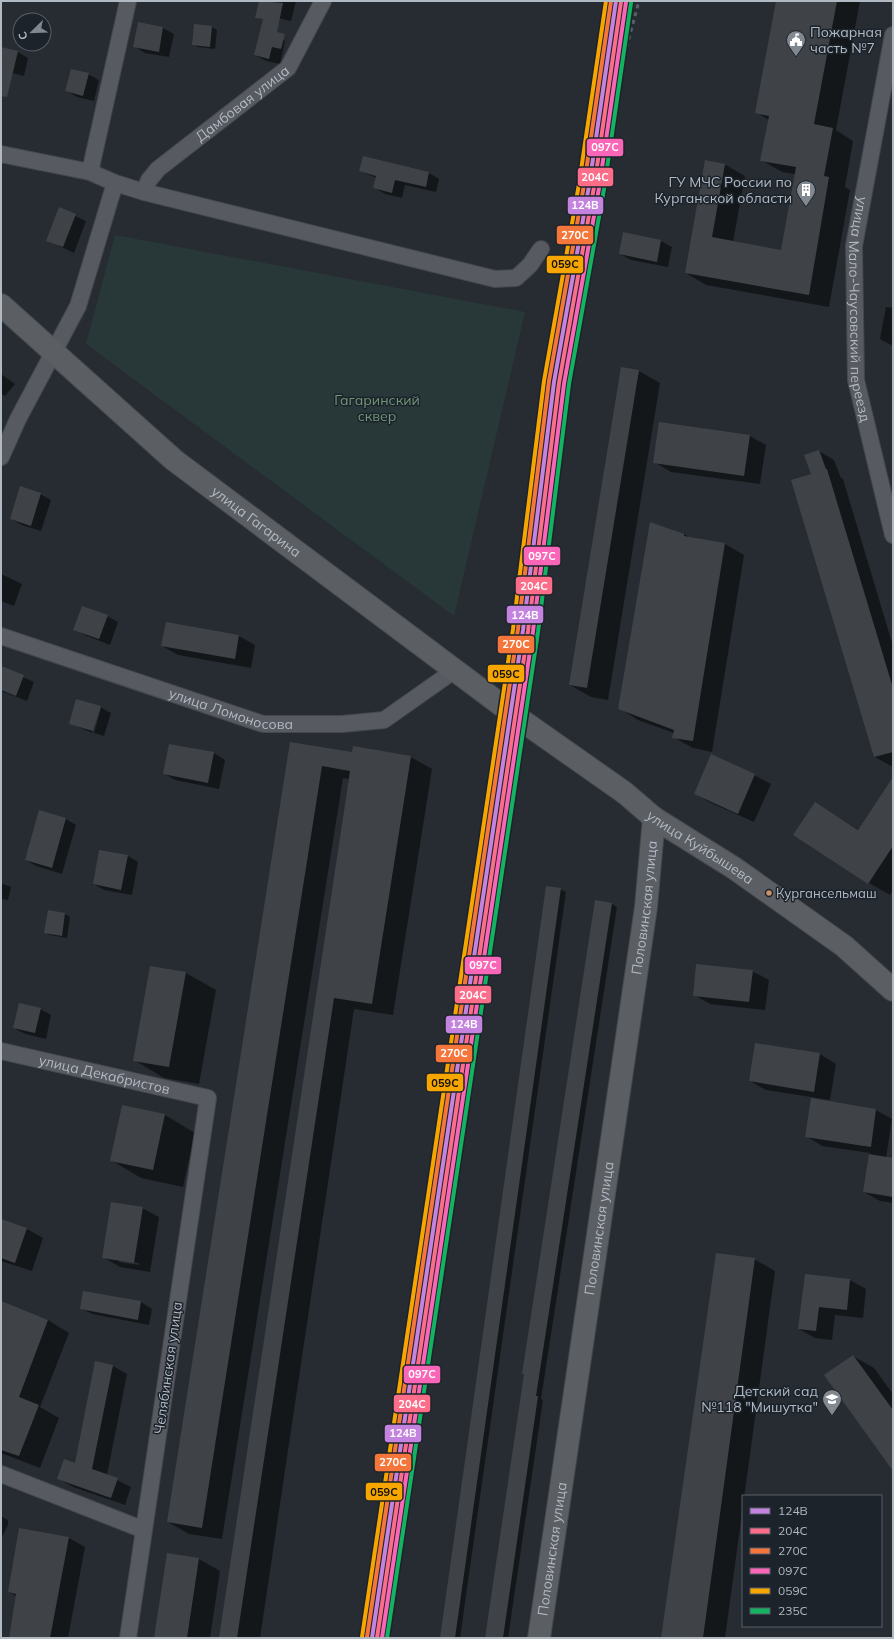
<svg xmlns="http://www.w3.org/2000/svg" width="894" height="1639" font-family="Mulish,sans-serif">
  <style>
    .green { fill: #283838 }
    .shadow { fill: #0007; fill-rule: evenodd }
    .building { fill: #3f4348 }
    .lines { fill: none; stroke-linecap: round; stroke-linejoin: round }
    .minor-casing { stroke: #44484d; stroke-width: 18 }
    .secondary-casing { stroke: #44484d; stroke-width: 24 }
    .minor { stroke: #575a60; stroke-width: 16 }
    .secondary { stroke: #5b5f64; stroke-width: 22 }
    .rail { stroke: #5b5f64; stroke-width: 3; stroke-dasharray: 4 4; stroke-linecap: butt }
    .rail-1-casing { stroke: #1c232b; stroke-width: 7 }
    .rail-2-casing { stroke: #1c232b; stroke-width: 7 }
    .rail-3-casing { stroke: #1c232b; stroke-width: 7 }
    .rail-4-casing { stroke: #1c232b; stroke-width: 7 }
    .rail-5-casing { stroke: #1c232b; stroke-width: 7 }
    .rail-6-casing { stroke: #1c232b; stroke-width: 7 }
    .rail-1 { stroke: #c483df; stroke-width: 4 }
    .rail-2 { stroke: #fb6d88; stroke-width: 4 }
    .rail-3 { stroke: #f5763a; stroke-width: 4 }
    .rail-4 { stroke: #fa66b7; stroke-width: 4 }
    .rail-5 { stroke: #f7a600; stroke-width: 4 }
    .rail-6 { stroke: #13b361; stroke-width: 4 }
    .bus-dot { fill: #c7916a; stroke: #1c232b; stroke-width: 1.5 }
    .labels { text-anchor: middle; stroke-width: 3; stroke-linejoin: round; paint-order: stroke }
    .bus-label { font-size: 13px; fill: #b1b9c3; stroke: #1c232b; text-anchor: start }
    .poi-label { font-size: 14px; fill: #b1b9c3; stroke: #1c232b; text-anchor: end }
    .street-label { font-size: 14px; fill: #b1b9c3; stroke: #1c232b }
    .park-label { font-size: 14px; fill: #729678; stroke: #1c232b }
    .line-badge { stroke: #1c232b; stroke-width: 1.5 }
    .badge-label { font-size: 11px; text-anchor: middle; font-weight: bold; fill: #fff }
    .pale-badge-label { font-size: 11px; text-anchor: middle; font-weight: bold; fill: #111 }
  </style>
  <rect width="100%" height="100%" fill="#272c32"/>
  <polygon class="green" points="115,235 525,312 454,616 86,344"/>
  <g class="shadow">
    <polygon points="260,1 296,1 291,21 269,16 258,10"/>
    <polygon points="777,1 860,1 836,130 853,141 845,187 850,190 829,307 706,285 686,273 724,164 745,176 733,242 782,251 795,174 782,172 761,160 769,120 756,112"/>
    <polygon points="138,23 163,28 174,34 169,57 145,53 134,46"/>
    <polygon points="195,25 212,27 217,30 215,49 198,47 193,44"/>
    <polygon points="275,35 285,41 280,64 266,61 255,55"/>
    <polygon points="1,48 18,52 28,58 24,76 1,70"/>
    <polygon points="88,74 99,80 94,101 77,97 67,91"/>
    <polygon points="360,171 429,173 439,179 436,192 405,185 402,198 385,194 375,188 377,178"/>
    <polygon points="60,209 86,221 74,253 47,240"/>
    <polygon points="624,234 661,241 672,247 668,267 631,260 620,254"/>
    <polygon points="886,307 893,308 893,346 880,339"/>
    <polygon points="639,371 660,383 608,700 591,697 570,685"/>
    <polygon points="1,374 15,384 5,396 1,394"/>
    <polygon points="750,436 766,445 760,484 671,472 654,462"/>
    <polygon points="819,451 834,460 841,478 843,479 893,646 893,765 891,766 875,757 792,481 812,475"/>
    <polygon points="40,494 51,500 41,531 22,525 11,519"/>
    <polygon points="684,534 690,538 725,544 744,555 712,752 693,748 673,737 674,733 638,720 619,708"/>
    <polygon points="1,574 22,584 14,606 1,601"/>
    <polygon points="107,616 118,622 110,645 85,635 74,629"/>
    <polygon points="239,636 255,645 251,668 178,655 162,646"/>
    <polygon points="1,667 34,682 27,701 1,691"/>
    <polygon points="100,707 111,713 104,736 94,733 101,708 99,708 92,733 70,723"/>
    <polygon points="291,743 353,753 354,748 411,757 432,769 393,1015 354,1009 260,1638 220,1638 349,779 343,778 222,1539 189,1534 168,1522"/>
    <polygon points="170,745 214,753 225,760 219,789 175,780 165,774"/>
    <polygon points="754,775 771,784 754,822 711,803 695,794"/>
    <polygon points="893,778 893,890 890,895 869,883 815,803 859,830"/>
    <polygon points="40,812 66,819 76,825 62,874 36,866 26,860"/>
    <polygon points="128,856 138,862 132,895 104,890 94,884"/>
    <polygon points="1,883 11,887 8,900 1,899"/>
    <polygon points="560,889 566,892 460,1638 441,1638"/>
    <polygon points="596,901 612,904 617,907 541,1399 543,1400 508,1638 486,1638 525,1375 523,1374"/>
    <polygon points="49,912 65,914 70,917 67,938 50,935 45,932"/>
    <polygon points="752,971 769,980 765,1010 710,1004 694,995"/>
    <polygon points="186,973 216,990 199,1084 164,1078 134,1060"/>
    <polygon points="40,1009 51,1015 46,1039 25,1034 14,1028"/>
    <polygon points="756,1044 820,1054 836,1064 830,1100 766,1090 750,1081"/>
    <polygon points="812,1100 876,1110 892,1119 886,1158 893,1159 893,1203 880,1201 864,1192 870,1153 822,1146 806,1136"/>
    <polygon points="122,1106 165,1115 195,1133 183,1187 141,1178 111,1160"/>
    <path d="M142,1208l17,9 -9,55 -30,-5 -17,-10zM119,1260l20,3v2l-20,-3z"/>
    <polygon points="1,1220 27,1229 43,1238 32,1271 1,1261"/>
    <polygon points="754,1259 775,1271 725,1638 662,1638"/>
    <polygon points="806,1275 850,1280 866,1289 863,1318 835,1315 832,1340 815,1338 799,1329"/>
    <polygon points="84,1292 141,1302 152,1309 149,1325 92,1314 81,1308"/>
    <polygon points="1,1303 48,1320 69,1333 40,1407 59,1418 40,1468 1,1453"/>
    <polygon points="853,1356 874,1368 893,1394 893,1469"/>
    <polygon points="113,1366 127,1374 107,1475 131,1487 125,1505 73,1487 59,1479 76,1464"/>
    <polygon points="1,1516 8,1520 8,1525 1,1539"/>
    <polygon points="69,1538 85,1547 68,1638 10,1638 16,1596 9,1592"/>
    <polygon points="168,1554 199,1559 220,1571 210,1638 155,1638"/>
  </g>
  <g class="building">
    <polygon points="259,1 283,3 277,32 285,34 281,49 272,47 269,59 254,55 263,19 255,18"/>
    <polygon points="776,1 837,1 814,124 833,128 824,176 829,177 809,295 685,273 705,160 725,164 712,237 781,250 796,167 760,161 769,116 755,113"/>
    <polygon points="138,22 163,27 159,52 133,47"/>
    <polygon points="194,24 212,26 210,47 192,45"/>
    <polygon points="1,47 18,51 7,97 1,96"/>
    <polygon points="71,69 89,73 83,96 65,91"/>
    <polygon points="363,156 429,172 426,187 395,180 392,193 373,188 376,176 359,171"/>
    <polygon points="59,207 76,214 63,247 46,241"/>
    <polygon points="623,232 661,240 657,262 619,254"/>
    <polygon points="621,367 639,370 587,688 569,685"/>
    <polygon points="659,422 750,435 744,476 653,463"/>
    <polygon points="819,450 826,469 827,469 893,688 893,752 874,757 791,480 811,474 804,455"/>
    <polygon points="20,486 41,493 31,526 10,519"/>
    <polygon points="650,522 684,534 684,536 725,543 693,741 672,738 674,730 618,709"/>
    <polygon points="82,606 108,615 99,639 73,630"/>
    <polygon points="166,622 239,635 235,659 161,646"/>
    <polygon points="1,666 24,675 16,696 1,690"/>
    <polygon points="76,699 101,706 93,731 69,724"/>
    <polygon points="290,742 352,752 353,746 411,756 372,1004 334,998 237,1638 219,1638 350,771 322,766 202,1528 167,1522"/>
    <polygon points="169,744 214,752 208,783 163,774"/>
    <polygon points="711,754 755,774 738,814 694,794"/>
    <polygon points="893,777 893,846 868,884 793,835 815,802 858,830"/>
    <polygon points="39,810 66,818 52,868 25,860"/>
    <polygon points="99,850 128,855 121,890 93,884"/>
    <polygon points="546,886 561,888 455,1638 440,1638"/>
    <polygon points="595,900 612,903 536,1396 538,1396 503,1638 485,1638 524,1374 522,1374"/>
    <polygon points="48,910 65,913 62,936 44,933"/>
    <polygon points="696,964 753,970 749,1002 693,996"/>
    <polygon points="150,966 186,972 169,1067 133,1061"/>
    <polygon points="19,1003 41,1008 35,1033 13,1028"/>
    <polygon points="755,1043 820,1053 814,1092 749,1081"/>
    <polygon points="811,1098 876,1109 871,1147 805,1137"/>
    <polygon points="122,1105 165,1114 153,1170 110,1161"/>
    <polygon points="869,1154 893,1158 893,1197 863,1192"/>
    <polygon points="111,1202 143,1207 134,1263 102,1258"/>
    <polygon points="1,1219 27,1228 15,1263 1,1258"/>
    <polygon points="716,1253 755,1258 703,1638 661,1638"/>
    <polygon points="805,1274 850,1279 847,1310 819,1307 816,1331 798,1329"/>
    <polygon points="83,1291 141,1301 138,1320 80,1309"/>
    <polygon points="1,1301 48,1320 19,1397 39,1405 19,1456 1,1450"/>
    <polygon points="853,1355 893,1410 893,1471 824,1375"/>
    <polygon points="95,1361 113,1365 92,1469 118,1478 111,1498 57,1479 64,1459 75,1463"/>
    <polygon points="19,1528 69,1537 50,1638 9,1638 16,1594 8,1592"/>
    <polygon points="167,1553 199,1558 187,1638 154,1638"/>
  </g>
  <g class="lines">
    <defs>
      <g id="minor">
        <path id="s1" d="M893,35l-39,211 2,134 37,155"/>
        <polyline points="1,154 90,172 115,183 144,192 495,279 516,278 530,265 541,249"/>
        <polyline points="90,172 128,1"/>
        <path id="s2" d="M144,192l5,-12 9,-11 130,-101 35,-67"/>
        <polyline points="1,457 18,419 78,306 115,183"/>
        <path id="s3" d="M1,636l262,88h79l42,-4 71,-50"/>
        <path id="s4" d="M1,1051l207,47 -80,540"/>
        <polyline points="1,1474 144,1530"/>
      </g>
      <g id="secondary">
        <path id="s5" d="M1,305l173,155 350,262 101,71 29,25 80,50 110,78 49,44"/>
        <path id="s6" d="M539,1638l107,-731 8,-89"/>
      </g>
    </defs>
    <use href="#minor" class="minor-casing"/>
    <use href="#secondary" class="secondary-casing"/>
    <use href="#minor" class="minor"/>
    <use href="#secondary" class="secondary"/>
    <polyline class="rail" points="589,186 639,1"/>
    <defs>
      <polyline id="rail-1" points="372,1638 523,630 554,382 589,186 616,1"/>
      <polyline id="rail-2" points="377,1638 528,631 559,383 594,187 621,2"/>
      <polyline id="rail-3" points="367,1637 518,629 549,381 584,185 611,1"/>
      <polyline id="rail-4" points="382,1638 533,631 564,384 599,188 626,2"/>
      <polyline id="rail-5" points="362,1637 513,629 544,381 579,184 606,1"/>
      <polyline id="rail-6" points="387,1638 538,632 569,384 604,189 631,3"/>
    </defs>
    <use href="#rail-1" class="rail-1-casing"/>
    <use href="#rail-2" class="rail-2-casing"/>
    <use href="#rail-3" class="rail-3-casing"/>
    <use href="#rail-4" class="rail-4-casing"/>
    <use href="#rail-5" class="rail-5-casing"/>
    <use href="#rail-6" class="rail-6-casing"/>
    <use href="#rail-1" class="rail-1"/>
    <use href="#rail-2" class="rail-2"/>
    <use href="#rail-3" class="rail-3"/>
    <use href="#rail-4" class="rail-4"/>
    <use href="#rail-5" class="rail-5"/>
    <use href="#rail-6" class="rail-6"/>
  </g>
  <defs>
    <symbol id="civic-pin" viewBox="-11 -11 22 30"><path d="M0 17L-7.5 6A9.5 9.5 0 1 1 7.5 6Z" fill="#818890" stroke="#1c232b"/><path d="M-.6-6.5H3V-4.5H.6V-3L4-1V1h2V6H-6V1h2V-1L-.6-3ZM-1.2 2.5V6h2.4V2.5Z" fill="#fff"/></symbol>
    <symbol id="building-pin" viewBox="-11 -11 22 30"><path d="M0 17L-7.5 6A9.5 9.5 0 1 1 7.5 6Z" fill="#818890" stroke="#1c232b"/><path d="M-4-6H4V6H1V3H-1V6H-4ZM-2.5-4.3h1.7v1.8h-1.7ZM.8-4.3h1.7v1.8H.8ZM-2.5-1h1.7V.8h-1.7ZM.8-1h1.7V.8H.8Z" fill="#fff"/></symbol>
    <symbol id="school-pin" viewBox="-11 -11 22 30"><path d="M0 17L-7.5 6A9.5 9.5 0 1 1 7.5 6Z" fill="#818890" stroke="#1c232b"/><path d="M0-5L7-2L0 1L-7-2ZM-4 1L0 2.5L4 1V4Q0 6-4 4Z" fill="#fff"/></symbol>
  </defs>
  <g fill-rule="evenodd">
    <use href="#civic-pin" x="785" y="29" width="22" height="30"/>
    <use href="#building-pin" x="795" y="179" width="22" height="30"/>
    <use href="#school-pin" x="821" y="1388" width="22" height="30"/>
  </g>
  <circle class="bus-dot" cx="769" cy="893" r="3.5"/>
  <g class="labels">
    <g class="bus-label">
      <text x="776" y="898">Кургансельмаш</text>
    </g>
    <g class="poi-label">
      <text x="810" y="37" text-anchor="start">Пожарная<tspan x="810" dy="16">часть №7</tspan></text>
      <text x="792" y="187">ГУ МЧС России по<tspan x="792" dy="16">Курганской области</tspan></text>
      <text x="818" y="1396">Детский сад<tspan x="818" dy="16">№118 "Мишутка"</tspan></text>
    </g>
    <g class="street-label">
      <text dy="5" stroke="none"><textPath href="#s2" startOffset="134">Дамбовая улица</textPath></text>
      <text dy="5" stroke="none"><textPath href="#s1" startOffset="278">улица Мало-Чаусовский переезд</textPath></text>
      <text dy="5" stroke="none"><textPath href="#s5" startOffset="335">улица Гагарина</textPath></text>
      <text dy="5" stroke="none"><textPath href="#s3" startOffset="242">улица Ломоносова</textPath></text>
      <text dy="5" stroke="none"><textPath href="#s5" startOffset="886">улица Куйбышева</textPath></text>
      <text dy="5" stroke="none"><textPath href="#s6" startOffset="738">Половинская улица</textPath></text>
      <text dy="5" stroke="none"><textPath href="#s4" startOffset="106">улица Декабристов</textPath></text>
      <text dy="5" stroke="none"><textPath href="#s6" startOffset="414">Половинская улица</textPath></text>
      <text transform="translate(168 1368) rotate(-82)" y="5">Челябинская улица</text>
      <text dy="5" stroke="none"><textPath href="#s6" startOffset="90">Половинская улица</textPath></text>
    </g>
    <g class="park-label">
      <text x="377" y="405">Гагаринский<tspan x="377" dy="16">сквер</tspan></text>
    </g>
  </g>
  <g class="line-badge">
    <rect x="586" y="138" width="38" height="19" rx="4" fill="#fa66b7"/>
    <rect x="577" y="167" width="37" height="20" rx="4" fill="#fb6d88"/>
    <rect x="567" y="196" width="37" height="19" rx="4" fill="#c483df"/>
    <rect x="556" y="225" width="38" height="20" rx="4" fill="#f5763a"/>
    <rect x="546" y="255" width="38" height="19" rx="4" fill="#f7a600"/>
    <rect x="523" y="546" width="38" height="20" rx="4" fill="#fa66b7"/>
    <rect x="515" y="576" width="38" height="19" rx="4" fill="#fb6d88"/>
    <rect x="506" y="605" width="38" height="19" rx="4" fill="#c483df"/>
    <rect x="497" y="635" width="38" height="19" rx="4" fill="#f5763a"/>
    <rect x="487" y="664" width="38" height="19" rx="4" fill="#f7a600"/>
    <rect x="464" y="956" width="38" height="19" rx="4" fill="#fa66b7"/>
    <rect x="454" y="985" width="38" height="19" rx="4" fill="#fb6d88"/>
    <rect x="445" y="1015" width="38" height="19" rx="4" fill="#c483df"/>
    <rect x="435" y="1044" width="38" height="19" rx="4" fill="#f5763a"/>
    <rect x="426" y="1073" width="38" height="19" rx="4" fill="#f7a600"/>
    <rect x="403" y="1365" width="38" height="19" rx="4" fill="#fa66b7"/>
    <rect x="393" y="1394" width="38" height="19" rx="4" fill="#fb6d88"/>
    <rect x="384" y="1424" width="38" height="19" rx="4" fill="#c483df"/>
    <rect x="374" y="1453" width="38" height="19" rx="4" fill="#f5763a"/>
    <rect x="365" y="1482" width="38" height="19" rx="4" fill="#f7a600"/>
  </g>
  <g class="badge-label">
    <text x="605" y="151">097С</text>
    <text x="595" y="181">204С</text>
    <text x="585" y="209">124В</text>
    <text x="575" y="239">270С</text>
    <text x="542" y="560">097С</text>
    <text x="534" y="590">204С</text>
    <text x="525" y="619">124В</text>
    <text x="516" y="648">270С</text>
    <text x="483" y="969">097С</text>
    <text x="473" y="999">204С</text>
    <text x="464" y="1028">124В</text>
    <text x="454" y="1057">270С</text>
    <text x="422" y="1378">097С</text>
    <text x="412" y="1408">204С</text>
    <text x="403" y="1437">124В</text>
    <text x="393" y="1466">270С</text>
  </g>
  <g class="pale-badge-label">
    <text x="565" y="268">059С</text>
    <text x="506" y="678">059С</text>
    <text x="445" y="1087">059С</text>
    <text x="384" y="1496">059С</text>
  </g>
  <rect width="894" height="1639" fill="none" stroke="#b1b9c3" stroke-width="4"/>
  <rect x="742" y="1495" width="140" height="132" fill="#1c232b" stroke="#585f68"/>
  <rect x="750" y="1508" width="20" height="6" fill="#c483df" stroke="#585f68"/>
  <text x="778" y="1515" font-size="12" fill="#b1b9c3">124В</text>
  <rect x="750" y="1528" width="20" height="6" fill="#fb6d88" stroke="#585f68"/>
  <text x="778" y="1535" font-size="12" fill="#b1b9c3">204С</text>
  <rect x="750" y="1548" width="20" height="6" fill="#f5763a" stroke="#585f68"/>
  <text x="778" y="1555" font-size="12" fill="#b1b9c3">270С</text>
  <rect x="750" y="1568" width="20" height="6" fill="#fa66b7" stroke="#585f68"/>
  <text x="778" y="1575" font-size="12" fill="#b1b9c3">097С</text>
  <rect x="750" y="1588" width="20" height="6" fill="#f7a600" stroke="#585f68"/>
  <text x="778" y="1595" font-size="12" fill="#b1b9c3">059С</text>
  <rect x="750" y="1608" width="20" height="6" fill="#13b361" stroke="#585f68"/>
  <text x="778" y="1615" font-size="12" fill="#b1b9c3">235С</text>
  <g transform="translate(32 32) rotate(247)"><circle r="19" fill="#1c232b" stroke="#585f68"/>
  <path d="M0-3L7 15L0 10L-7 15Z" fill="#818890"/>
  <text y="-6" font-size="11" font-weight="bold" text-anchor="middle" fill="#b1b9c3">С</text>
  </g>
</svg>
